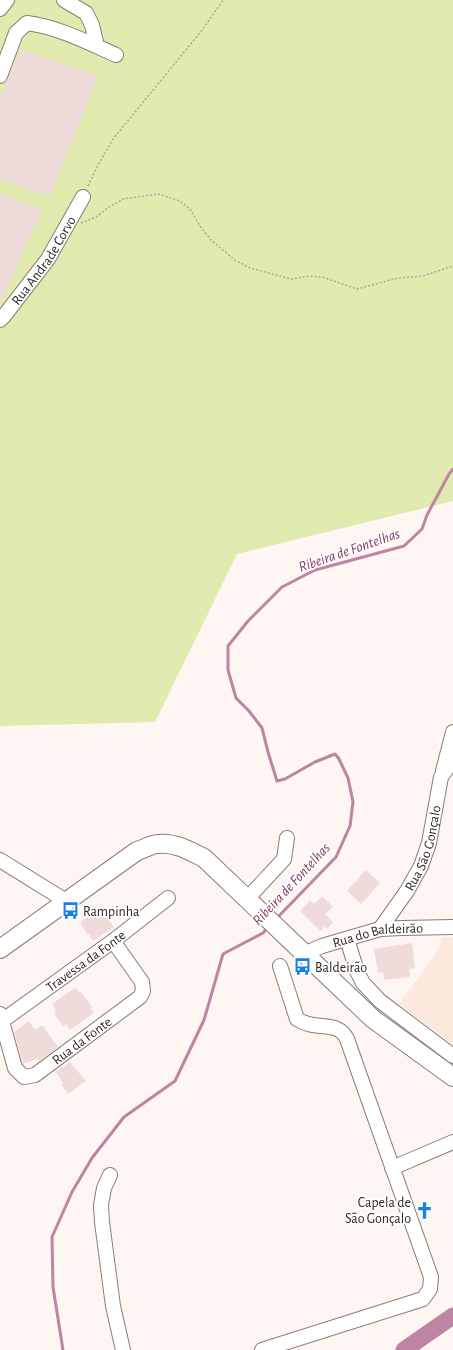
<svg xmlns="http://www.w3.org/2000/svg" width="453" height="1350" font-family="'Alegreya Sans',sans-serif">
  <style>
    .built { fill: #fce8dd }
    .green { fill: #e1eaaf }
    .lines { fill: none; stroke-linecap: round; stroke-linejoin: round }
    .stream { stroke: #bf84a1; stroke-width: 3 }
    .river { stroke: #bf84a1; stroke-width: 17 }
    .building { fill: #f0dbdb }
    .minor-casing { stroke: #8c7d75; stroke-width: 16 }
    .major-casing { stroke: #8c7d75; stroke-width: 20 }
    .path { stroke: #ada6a2; stroke-width: 1.5; stroke-dasharray: 2 2; stroke-linecap: butt }
    .minor { stroke: #fff; stroke-width: 14 }
    .major { stroke: #fff; stroke-width: 18 }
    .labels { text-anchor: middle; stroke-width: 3.5; stroke-linejoin: round; paint-order: stroke }
    .street-label { font-size: 14px; fill: #2e2824; stroke: #fff }
    .poi-label { font-size: 14px; fill: #2e2824; stroke: #fff; text-anchor: start }
    .water-label { font-size: 15px; font-style: italic; fill: #843a62; stroke: #fff }
  </style>
  <rect width="100%" height="100%" fill="#fdf6f2"/>
  <polygon class="built" points="453,937 453,1044 399,1004 437,952 442,938"/>
  <polygon class="green" points="0,0 453,0 453,501 237,554 155,722 0,726"/>
  <g class="lines">
    <g class="stream">
      <polyline points="276,919 336,857 350,826 353,802 348,778 339,759 335,754 315,762 285,779 277,781 268,752 262,728 249,711 236,698 228,670 228,646 248,621 282,587 315,570 404,546 422,529 427,515 449,474 453,469"/>
      <polyline points="63,1350 53,1287 52,1237 72,1192 92,1158 124,1117 175,1081 204,1020 223,954 263,933 268,927"/>
    </g>
    <polyline class="river" points="404,1350 453,1316"/>
  </g>
  <g class="building">
    <polygon points="20,50 98,76 50,196 0,179 0,98"/>
    <polygon points="0,193 42,210 0,303"/>
    <polygon points="366,870 380,883 361,904 347,891"/>
    <polygon points="322,896 333,907 325,914 333,922 327,929 325,926 321,931 300,911 310,900 314,904"/>
    <polygon points="102,907 112,920 110,921 114,927 93,941 89,934 88,935 80,922"/>
    <polygon points="412,943 415,968 409,969 410,977 384,980 383,972 378,973 374,949"/>
    <polygon points="76,987 79,993 81,992 92,1007 90,1008 94,1013 70,1030 66,1024 63,1026 54,1014 56,1013 54,1011 56,1010 52,1004"/>
    <polygon points="29,1021 35,1030 42,1025 58,1047 39,1061 37,1059 23,1064 14,1032"/>
    <polygon points="70,1062 86,1081 68,1094 61,1084 63,1083 56,1072"/>
  </g>
  <g class="lines">
    <defs>
      <g id="minor">
        <polyline points="64,0 86,13 92,25 97,46"/>
        <polyline points="0,9 7,0"/>
        <path d="M0,76l16,-43 11,-10c31,4 60,19 89,32"/>
        <path id="s1" d="M0,320l4,-4 44,-57 35,-62"/>
        <polyline points="443,771 453,732"/>
        <polyline points="0,860 66,901"/>
        <polyline points="247,899 284,859 287,838"/>
        <path id="s2" d="M380,929l27,-38 14,-25 8,-23 12,-66 12,-17"/>
        <polyline points="347,939 357,971 363,983 380,1001 453,1056"/>
        <path id="s3" d="M304,954l18,-8 58,-17 22,-1 51,-1"/>
        <path id="s4" d="M0,1014l15,54 9,9 11,-2 105,-78 3,-6 -1,-9 -29,-41"/>
        <path id="s5" d="M2,1021l111,-80 55,-43"/>
        <polyline points="392,1168 453,1142"/>
        <polyline points="110,1175 104,1188 101,1205 102,1222 113,1306 123,1350"/>
        <path d="M262,1350l161,-51 7,-10 1,-12 -84,-238c-10,-20 -31,-7 -50,-20l-17,-53"/>
      </g>
      <path id="major" d="M0,949l137,-98c7,-2 15,-7 21,-7 17,-2 32,7 46,14l169,161 80,58"/>
    </defs>
    <use href="#minor" class="minor-casing"/>
    <use href="#major" class="major-casing"/>
    <g class="path">
      <polyline points="88,186 97,167 113,139 203,29 223,0"/>
      <polyline points="81,223 96,217 109,207 123,199 158,194 180,201 190,209 200,226 211,240 235,260 250,268 292,279 309,276 322,277 357,289 398,278 423,276 453,266"/>
    </g>
    <use href="#minor" class="minor"/>
    <use href="#major" class="major"/>
  </g>
  <defs>
    <symbol id="bus-bare" viewBox="-9 -9 18 18"><path d="M-5-6H5V4H4V6H2V4H-2V6H-4V4H-5ZM-3.5-4V0h7V-4ZM-3.5 1.2v1.5H-2V1.2ZM2 1.2v1.5H3.5V1.2Z" fill="#177fe7" stroke="#fff" stroke-width="2.5" paint-order="stroke"/></symbol>
    <symbol id="church-bare" viewBox="-9 -9 18 18"><path d="M-1.2-6h2.4v3.5h3.3v2.4h-3.3V6h-2.4V-.1h-3.3v-2.4h3.3Z" fill="#177fe7" stroke="#fff" stroke-width="2.5" paint-order="stroke"/></symbol>
  </defs>
  <g fill-rule="evenodd">
    <use href="#bus-bare" x="58" y="898" width="25" height="25"/>
    <use href="#bus-bare" x="290" y="954" width="25" height="25"/>
    <use href="#church-bare" x="412" y="1198" width="25" height="25"/>
  </g>
  <g class="labels">
    <g class="street-label">
      <text dy="5" stroke="none"><textPath href="#s1" startOffset="74">Rua Andrade Corvo</textPath></text>
      <text dy="5" stroke="none"><textPath href="#s2" startOffset="93">Rua São Gonçalo</textPath></text>
      <text dy="5" stroke="none"><textPath href="#s3" startOffset="77">Rua do Baldeirão</textPath></text>
      <text dy="5" stroke="none"><textPath href="#s5" startOffset="103">Travessa da Fonte</textPath></text>
      <text dy="5" stroke="none"><textPath href="#s4" startOffset="138">Rua da Fonte</textPath></text>
    </g>
    <g class="poi-label">
      <text x="83" y="916">Rampinha</text>
      <text x="315" y="972">Baldeirão</text>
      <text x="411" y="1207" text-anchor="end">Capela de<tspan x="411" dy="16">São Gonçalo</tspan></text>
    </g>
    <g class="water-label">
      <text transform="translate(349 550) rotate(-19)" y="5">Ribeira de Fontelhas</text>
      <text transform="translate(291 884) rotate(-47)" y="5">Ribeira de Fontelhas</text>
    </g>
  </g>
</svg>
